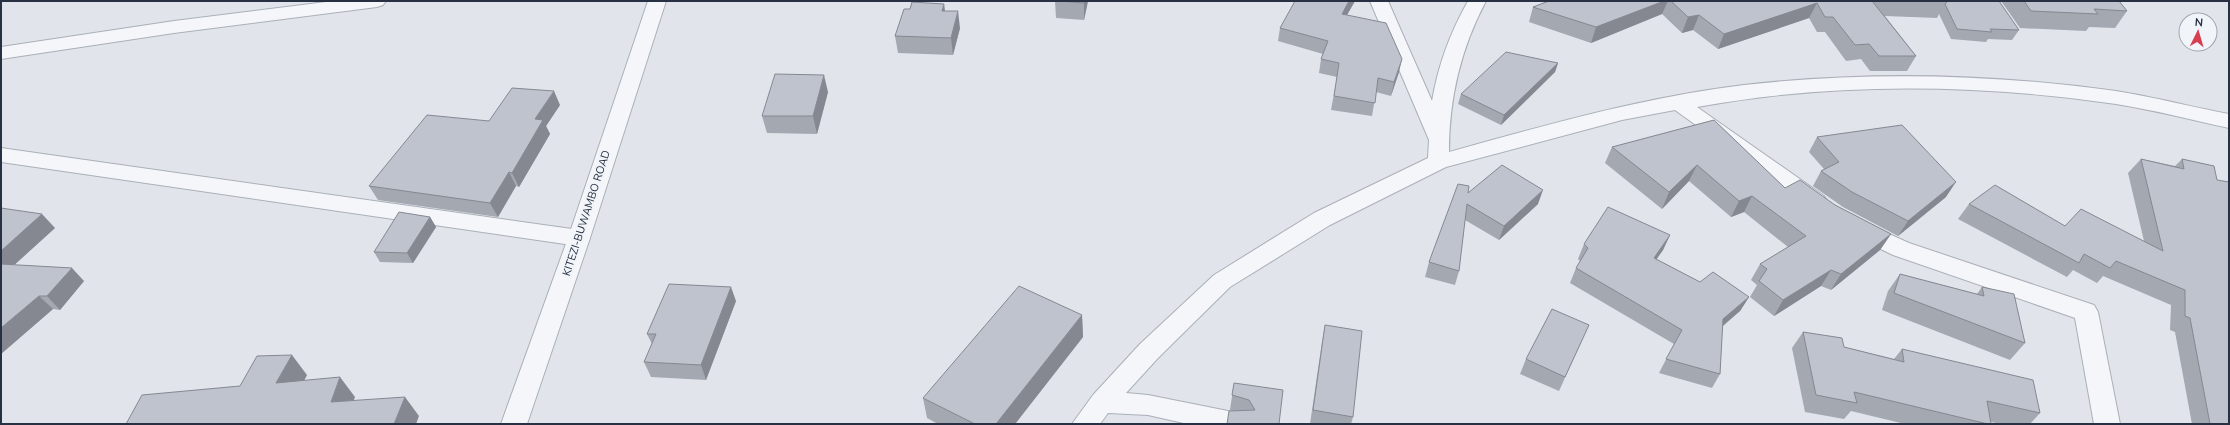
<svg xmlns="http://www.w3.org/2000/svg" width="2230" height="425" font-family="'Nunito Sans',sans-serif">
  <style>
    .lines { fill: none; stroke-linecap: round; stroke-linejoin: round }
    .minor-casing { stroke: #aaafb9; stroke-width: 2 }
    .tertiary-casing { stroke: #aaafb9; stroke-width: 2 }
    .minor { fill: #f4f6f9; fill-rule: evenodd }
    .tertiary { fill: #f4f6f9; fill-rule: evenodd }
    .wall { fill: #a3a8b1 }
    .shaded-wall { fill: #858890 }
    .building { fill: #bec3ce; stroke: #858890 }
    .labels { text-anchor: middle; stroke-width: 4; stroke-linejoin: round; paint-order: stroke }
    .street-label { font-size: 11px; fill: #283144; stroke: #f1f4f8 }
  </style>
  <rect width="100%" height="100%" fill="#e1e5eb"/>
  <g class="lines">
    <defs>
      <g id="minor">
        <polygon points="334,1 386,1 383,5 377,7 174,33 1,59 1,47 174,21"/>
        <path d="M1370,1h18l44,100c6,-36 18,-68 36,-100h18c-25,47 -37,97 -37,151 97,-27 195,-55 295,-67 123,-14 250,-11 372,6 38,6 76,16 113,23v14c-37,-8 -75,-18 -113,-24 -138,-20 -282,-22 -419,3l127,89 3,5 -3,5 -8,3 -8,-3 -133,-96 -53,10 -176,47 -116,58 -100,62 -72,71 -32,35 22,2 90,18 9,3 4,8h-63l-40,-9 -40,-2 -8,11h-28l21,-29 47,-51 74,-69 100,-62 114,-55 1,-18z"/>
        <polygon points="1,148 579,230 587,232 590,238 587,244 579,246 1,162"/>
        <polygon points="1858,220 1909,243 2094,305 2098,312 2120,424 2094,424 2075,318 1893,255 1850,234 1847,228 1850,222"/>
      </g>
      <polygon id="tertiary" points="648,1 666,1 590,238 527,424 501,424 568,238"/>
    </defs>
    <use href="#minor" class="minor-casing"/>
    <use href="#tertiary" class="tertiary-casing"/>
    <use href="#minor" class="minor"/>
    <use href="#tertiary" class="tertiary"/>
  </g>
  <g class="wall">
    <polygon points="1055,1 1088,1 1084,20 1056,18"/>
    <polygon points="1311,1 1355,1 1347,15 1399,72 1391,96 1376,92 1372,116 1331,110 1337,77 1319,73 1321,59 1323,54 1278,41 1280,28"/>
    <polygon points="1549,1 1999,1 2019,30 2012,40 1988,39 1986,42 1951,39 1939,14 1937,18 1885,16 1916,56 1907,71 1870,71 1861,59 1846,61 1825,32 1817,32 1809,18 1718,49 1693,30 1682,33 1662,14 1591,43 1529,22 1533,7"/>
    <polygon points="2001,1 2119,1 2127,11 2115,28 2089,27 2086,31 2020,28"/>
    <polygon points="944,4 945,11 960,28 953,55 898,53 895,36 910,9"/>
    <polygon points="1558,63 1555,72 1501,125 1458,104 1461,94"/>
    <polygon points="828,92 817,134 767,133 762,116"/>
    <polygon points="560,105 546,126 550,134 519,187 516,186 498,217 378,200 369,186 489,121"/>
    <polygon points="1714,120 1785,188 1835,205 1891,234 1880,250 1831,290 1821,286 1774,316 1750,297 1757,285 1751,280 1760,264 1788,247 1744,212 1731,217 1689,181 1662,209 1605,163 1612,147"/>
    <polygon points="1817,137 1946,197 1898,236 1843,207 1813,186 1821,171 1824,169 1809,152"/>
    <polygon points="2141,159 2175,166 2182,159 2214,166 2229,424 2192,424 2175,332 2170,330 2171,305 2103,276 2097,283 2073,270 2067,277 1958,219 1969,204 2065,226 2144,241 2128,173"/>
    <polygon points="1468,193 1538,204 1499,240 1465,220 1459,271 1455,285 1425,277 1429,262"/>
    <polygon points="1,208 55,228 14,265 84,281 60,310 53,309 1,354"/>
    <polygon points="430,217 436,227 413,263 380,262 374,252"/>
    <polygon points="1670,235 1663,250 1656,259 1700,282 1749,297 1740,311 1722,327 1720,374 1712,388 1659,373 1674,344 1570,283 1576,268 1580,261 1578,259 1584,244"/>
    <polygon points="1900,274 1977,294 1982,287 2025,343 2010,360 1882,310 1888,291"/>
    <polygon points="736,301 706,380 651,377 644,362 652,344 647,334"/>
    <polygon points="1082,315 1083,337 1015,424 938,424 927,418 923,398"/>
    <polygon points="1325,325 1353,417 1351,424 1310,424 1322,342"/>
    <polygon points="1803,332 1844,347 1894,359 1902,349 2040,413 2030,424 2000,424 1991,422 1991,424 1905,424 1851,411 1844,419 1805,412 1792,348"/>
    <polygon points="1582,340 1559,391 1520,374 1526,359"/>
    <polygon points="1234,383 1279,424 1230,410"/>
  </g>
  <g class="shaded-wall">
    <polygon points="1084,1 1088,1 1084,20"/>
    <polygon points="1349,1 1355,1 1340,27 1342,14"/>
    <polygon points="1664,1 1668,1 1662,14 1591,43 1596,27"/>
    <polygon points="1817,3 1809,18 1718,49 1724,34"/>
    <polygon points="944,4 946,21 942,11"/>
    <polygon points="958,11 960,28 953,55 951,38"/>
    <polygon points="1699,15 1693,30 1682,33 1688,17"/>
    <polygon points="1402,59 1399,72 1391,96 1394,82"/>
    <polygon points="1558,63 1555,72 1501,125 1504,115"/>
    <polygon points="824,75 828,92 817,134 813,116"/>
    <polygon points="554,91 560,105 546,126 550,134 519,187 512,173 535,119"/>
    <polygon points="1697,165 1689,181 1662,209 1669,192"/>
    <polygon points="509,172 516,186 498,217 490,203"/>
    <polygon points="1956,182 1946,197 1898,236 1908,221"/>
    <polygon points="1543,190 1538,204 1499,240 1504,226"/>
    <polygon points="1752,196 1744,212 1731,217 1739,201"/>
    <polygon points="42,214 55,228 1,277 1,251"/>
    <polygon points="430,217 436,227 413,263 407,253"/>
    <polygon points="1891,234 1880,250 1831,290 1841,274"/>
    <polygon points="1670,235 1663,250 1647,273 1654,258"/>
    <polygon points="72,268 84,281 60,310 47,296"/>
    <polygon points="1831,270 1821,286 1774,316 1783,300"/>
    <polygon points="731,287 736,301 706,380 701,365"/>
    <polygon points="39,296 53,309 1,354 1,328"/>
    <polygon points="1749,297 1740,311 1714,333 1723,319"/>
    <polygon points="1082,315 1083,337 1015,424 996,424"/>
    <polygon points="292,355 307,375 293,403 276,383"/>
    <polygon points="340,377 355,397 346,422 331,402"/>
    <polygon points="405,397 419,416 416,424 394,424"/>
  </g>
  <g class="building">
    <polygon points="1060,1 1084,1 1084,3"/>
    <polygon points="1295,1 1349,1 1342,14 1386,23 1402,59 1394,82 1378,78 1375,103 1334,96 1339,63 1321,59 1328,41 1280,28"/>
    <polygon points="1549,1 1664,1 1596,27 1533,7"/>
    <polygon points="1671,1 1872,1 1916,56 1879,56 1869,44 1855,45 1833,17 1825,17 1817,3 1724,34 1699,15 1688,17"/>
    <polygon points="1946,1 1999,1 2019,30 1990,29 1992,32 1957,29 1945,4 1947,2"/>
    <polygon points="2024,1 2119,1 2127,11 2094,9 2098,14 2031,11"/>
    <polygon points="912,2 944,4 942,11 958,11 951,38 895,36 904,9 910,9"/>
    <polygon points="1506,52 1558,63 1504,115 1461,94"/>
    <polygon points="775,74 824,75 813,116 762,116"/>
    <polygon points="512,88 554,91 535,119 543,120 512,173 509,172 490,203 369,186 427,115 489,121"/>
    <polygon points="1714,120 1785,188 1800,180 1835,205 1891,234 1841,274 1831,270 1783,300 1759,281 1767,269 1760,264 1806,236 1752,196 1739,201 1697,165 1669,192 1612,147"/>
    <polygon points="1902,125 1956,182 1908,221 1852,192 1821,171 1839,162 1817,137"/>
    <polygon points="2141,159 2184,169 2182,159 2214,166 2217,180 2229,182 2229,424 2210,424 2190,318 2185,316 2185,290 2116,261 2110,268 2084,254 2079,263 1969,204 1995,185 2065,226 2081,209 2163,251"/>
    <polygon points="1502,165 1543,190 1504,226 1467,204 1459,271 1429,262 1458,184 1469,186 1468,193"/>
    <polygon points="1608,207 1670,235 1654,258 1700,282 1713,272 1749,297 1723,319 1720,374 1666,359 1682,330 1576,268 1588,248 1584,244"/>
    <polygon points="1,208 42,214 1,251"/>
    <polygon points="399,212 430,217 407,253 374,252"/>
    <polygon points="1,264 72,268 47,296 39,296 1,328"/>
    <polygon points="1900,274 1984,296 1982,287 2014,294 2025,343 1894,293"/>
    <polygon points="669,284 731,287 701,365 644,362 656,334 647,334"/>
    <polygon points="1019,286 1082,315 996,424 975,424 923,398"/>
    <polygon points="1552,309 1589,325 1565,377 1526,359"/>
    <polygon points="1325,325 1362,331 1353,417 1313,410"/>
    <polygon points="1803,332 1842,338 1844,347 1904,362 1902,349 2033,380 2040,413 1987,401 1991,424 1988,424 1854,392 1857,403 1816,395"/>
    <polygon points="292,355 276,383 340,377 331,402 405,397 394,424 126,424 142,395 240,386 257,356"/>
    <polygon points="1234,383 1283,390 1279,424 1227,424 1229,411 1255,410 1249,400 1232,395"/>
  </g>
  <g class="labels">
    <g class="street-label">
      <text transform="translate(586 213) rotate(-72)" y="4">KITEZI-BUWAMBO ROAD</text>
    </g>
  </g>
  <rect width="2230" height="425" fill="none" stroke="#283144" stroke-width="4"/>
  <g transform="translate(2198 32) rotate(5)"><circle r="19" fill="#f1f4f8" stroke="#a1a6b0"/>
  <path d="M0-3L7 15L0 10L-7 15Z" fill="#d83e51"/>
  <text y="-6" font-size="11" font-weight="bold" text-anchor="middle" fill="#283144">N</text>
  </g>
</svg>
